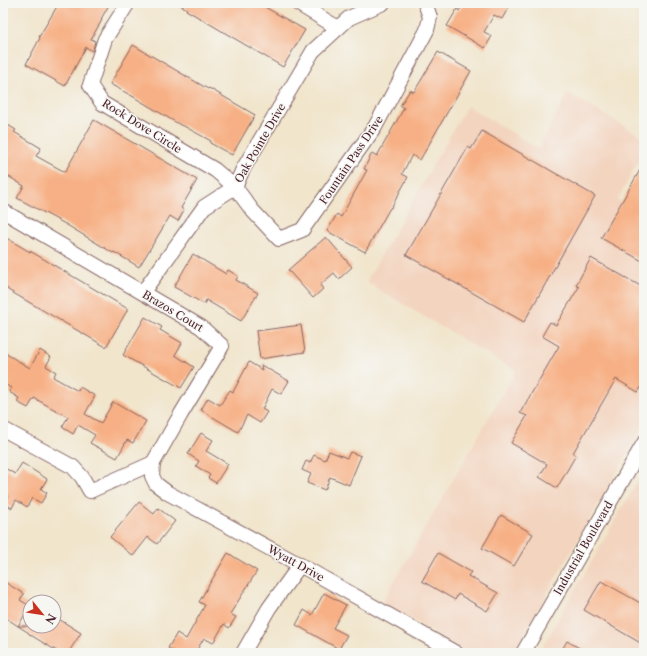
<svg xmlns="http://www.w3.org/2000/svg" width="647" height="656" font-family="'Libre Caslon Text',serif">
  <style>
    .built { fill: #f3d4bf }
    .building { fill: #f7b085 }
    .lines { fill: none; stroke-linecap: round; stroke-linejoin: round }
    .minor-casing { stroke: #846463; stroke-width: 16 }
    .minor { stroke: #fff; stroke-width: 14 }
    .labels { text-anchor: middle; stroke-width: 3; stroke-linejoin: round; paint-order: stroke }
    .street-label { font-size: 11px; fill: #4a1f2b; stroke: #f6f6f2 }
  </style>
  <rect width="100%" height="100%" fill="#f6f6f2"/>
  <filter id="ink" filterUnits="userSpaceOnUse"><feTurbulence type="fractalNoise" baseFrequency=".025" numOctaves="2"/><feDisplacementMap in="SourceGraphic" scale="8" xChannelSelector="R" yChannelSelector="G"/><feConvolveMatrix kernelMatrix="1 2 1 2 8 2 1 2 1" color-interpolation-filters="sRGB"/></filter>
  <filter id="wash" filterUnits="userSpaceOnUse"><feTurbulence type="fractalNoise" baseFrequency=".012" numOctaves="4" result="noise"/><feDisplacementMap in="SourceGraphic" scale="16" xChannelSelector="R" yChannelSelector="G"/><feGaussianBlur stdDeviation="0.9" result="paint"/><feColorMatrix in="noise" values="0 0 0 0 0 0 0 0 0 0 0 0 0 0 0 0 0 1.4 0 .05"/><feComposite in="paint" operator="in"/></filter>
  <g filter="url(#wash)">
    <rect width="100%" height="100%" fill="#f1e5cc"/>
    <g class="built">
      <polygon points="568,93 644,138 644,151 617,200 644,216 644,424 513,653 469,653 382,603 516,371 366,282 467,106 539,149"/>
      <polygon points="644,470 644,653 539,653"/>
    </g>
    <g id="blocks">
      <g class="building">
        <polygon points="59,3 110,3 101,19 102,20 91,39 95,41 93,50 92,51 86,47 65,86 26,64 40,38 39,37"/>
        <polygon points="177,3 258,3 305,30 283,67 186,10 187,9"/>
        <polygon points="464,3 511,3 502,19 494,15 484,32 492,36 485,48 447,26 457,9 459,11"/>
        <polygon points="133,45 208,89 209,88 255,115 232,155 210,143 211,141 182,125 182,126 132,96 110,84"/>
        <polygon points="438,52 471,71 420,160 412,155 402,174 408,177 391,208 390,208 365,252 327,231 337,214 341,217 367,170 364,169 372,153 377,156 404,108 400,106 410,90 414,92"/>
        <polygon points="94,120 197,180 181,208 184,210 178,221 170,216 139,267 114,252 113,253 67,225 17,198 24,186 3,173 3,122 16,130 14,132 41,148 36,156 65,172"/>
        <polygon points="482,131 595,196 524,322 406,255 468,147 471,149"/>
        <polygon points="644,163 644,262 601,238"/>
        <polygon points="3,236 30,252 30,251 128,309 106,347 8,290 8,289 3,286"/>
        <polygon points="326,237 352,267 339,279 334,273 320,285 323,289 313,298 288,270"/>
        <polygon points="193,254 226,274 228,270 238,276 236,280 258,293 241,321 206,300 204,304 174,287"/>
        <polygon points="591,258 644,288 644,383 638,392 616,379 573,453 576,455 557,488 539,477 547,464 511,443 527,416 520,413 559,346 542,336 550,322 556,325 579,287 576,285"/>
        <polygon points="145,317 162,327 160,330 182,343 175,355 194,367 181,388 123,355"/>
        <polygon points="301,325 305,352 260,359 256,331"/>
        <polygon points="40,350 51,357 46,366 56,372 53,377 78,391 80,387 95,396 85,414 101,423 113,402 146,421 133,443 127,440 117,458 90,443 95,435 78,425 73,434 62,427 68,417 34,398 28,408 17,402 19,398 9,392 11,388 3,383 3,352 30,368"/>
        <polygon points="249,362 262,370 261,365 289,381 281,394 272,389 262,409 267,412 260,423 247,415 238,432 201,410 208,398 220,405 230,390 233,392"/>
        <polygon points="201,433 213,440 206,451 228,464 216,483 208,478 210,475 196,466 199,461 188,454"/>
        <polygon points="329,451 347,458 350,452 361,456 349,485 330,477 325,490 307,483 311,474 302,470 306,461 310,463 314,455 325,460"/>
        <polygon points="22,463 47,479 41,489 47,493 41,503 32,498 27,507 16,500 12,508 3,503 8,496 3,493 3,467 15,474"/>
        <polygon points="139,502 154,514 158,508 175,521 157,544 148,537 133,556 110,537"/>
        <polygon points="501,515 533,534 514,566 482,548"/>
        <polygon points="228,553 257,571 230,614 236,617 229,628 224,624 213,643 204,638 195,653 177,653 168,648 177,633 186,639 205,605 199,602 210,583"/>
        <polygon points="438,553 471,572 468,576 498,593 487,611 458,594 455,600 422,581"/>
        <polygon points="3,581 24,594 20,600 30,606 18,626 3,616"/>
        <polygon points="601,581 644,605 644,645 584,610"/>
        <polygon points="324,593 346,605 333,628 347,635 339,649 296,625 304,610 312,615"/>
        <polygon points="54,616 81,633 68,653 60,653 29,634 29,633 18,626 54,626"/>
        <polygon points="567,641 588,653 560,653"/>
      </g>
    </g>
  </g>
  <g filter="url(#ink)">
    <use href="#blocks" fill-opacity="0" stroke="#846463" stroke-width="1"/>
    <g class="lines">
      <defs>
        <g id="minor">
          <polyline points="128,3 105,39 90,85 102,103 215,170 235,187 252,210 279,239 302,230 375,127 427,30 430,17 425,3"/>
          <polyline points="297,3 338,28"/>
          <polyline points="3,211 201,327 222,346 181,414 153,463 152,476 156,484 168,493 300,565 456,653"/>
          <polyline points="143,292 204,207 235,187 243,169 313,51 349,18 383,3"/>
          <polyline points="3,429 73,467 82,477 90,491 153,463"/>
          <polyline points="243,653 269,608 300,565"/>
          <polyline points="523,653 644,443"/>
        </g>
      </defs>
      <use href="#minor" class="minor-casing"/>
      <use href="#minor" class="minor"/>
    </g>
  </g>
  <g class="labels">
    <g class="street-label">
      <text transform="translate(142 126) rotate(32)" y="4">Rock Dove Circle</text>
      <text transform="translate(260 143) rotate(-60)" y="4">Oak Pointe Drive</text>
      <text transform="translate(351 160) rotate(-56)" y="4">Fountain Pass Drive</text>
      <text transform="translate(173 311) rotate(31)" y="4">Brazos Court</text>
      <text transform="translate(583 548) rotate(-60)" y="4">Industrial Boulevard</text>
      <text transform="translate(296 563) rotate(29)" y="4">Wyatt Drive</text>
    </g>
  </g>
  <rect width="647" height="656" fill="none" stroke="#f6f6f2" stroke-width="16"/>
  <g transform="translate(42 614) rotate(120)"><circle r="19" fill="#f6f6f2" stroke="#b1a0a2"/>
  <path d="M0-3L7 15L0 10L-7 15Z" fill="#c8321e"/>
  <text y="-6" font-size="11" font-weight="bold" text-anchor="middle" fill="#4a1f2b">N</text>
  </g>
</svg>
